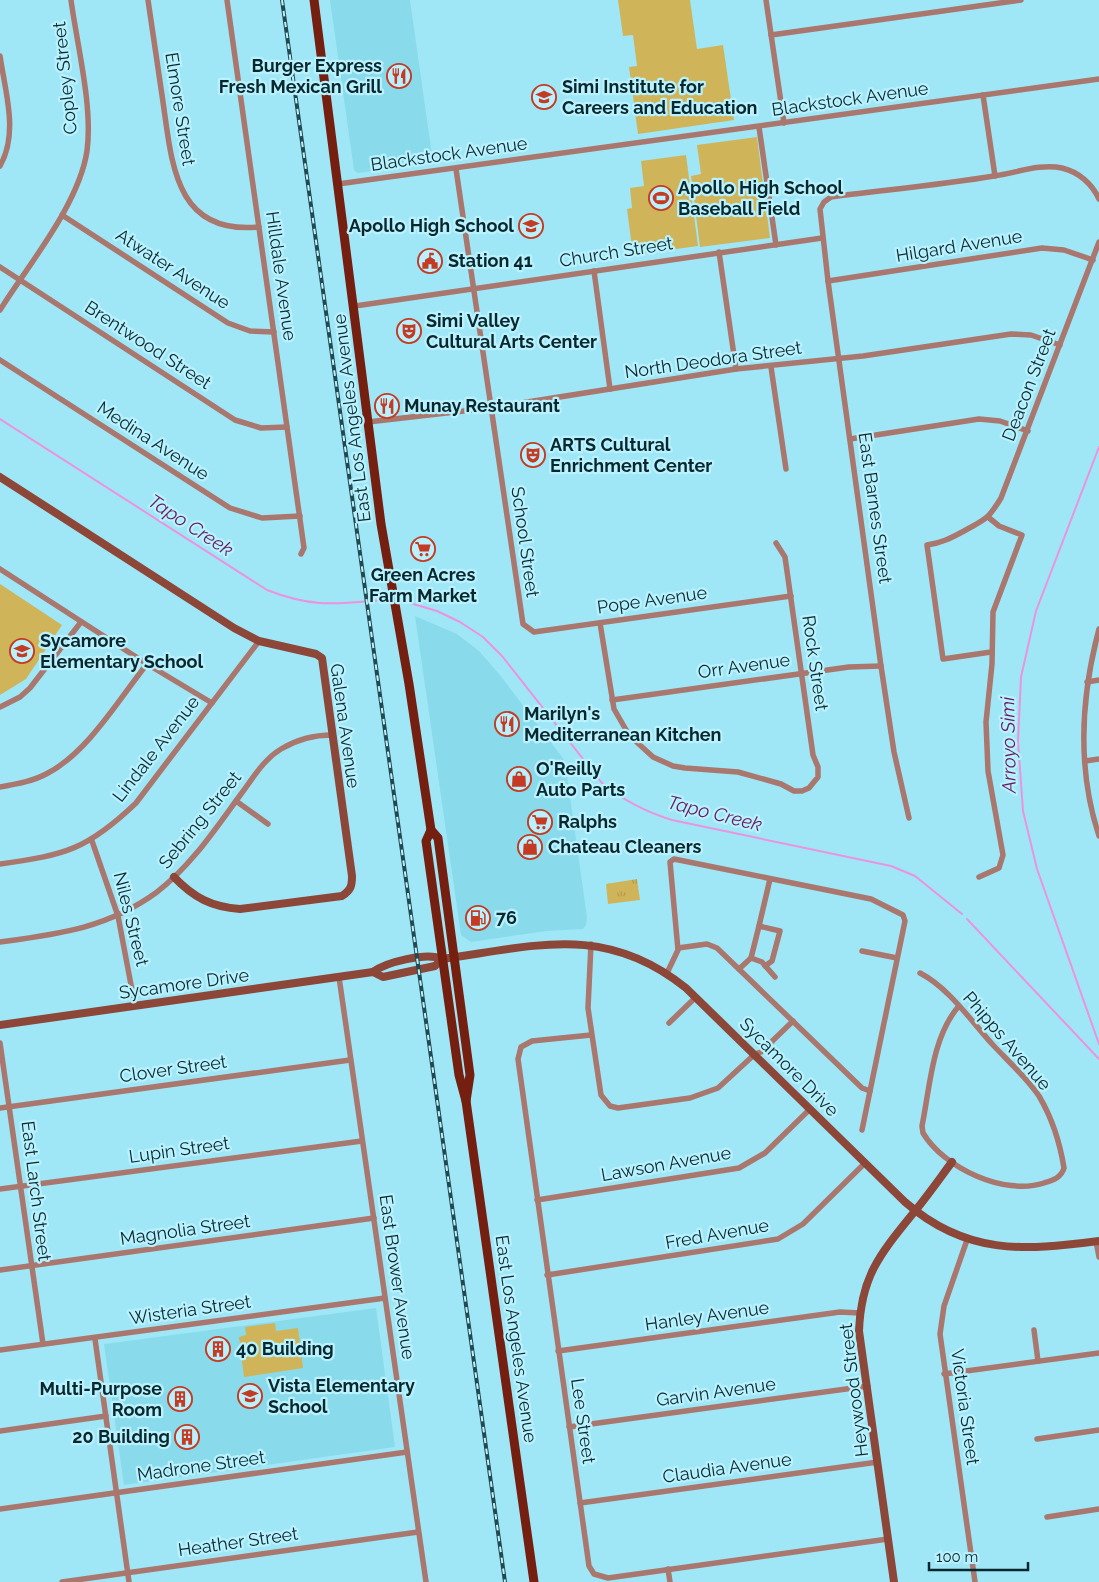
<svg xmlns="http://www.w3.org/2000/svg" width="1099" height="1582" font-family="Raleway,sans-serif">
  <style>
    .built { fill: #89dbeb }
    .grass { fill: url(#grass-tufts) }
    .park { fill: #d0b459 }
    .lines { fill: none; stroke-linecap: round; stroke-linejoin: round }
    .stream { stroke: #ec93df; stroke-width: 2 }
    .street { stroke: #a9776d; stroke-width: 5.5 }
    .secondary { stroke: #8c4739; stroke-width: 8 }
    .primary { stroke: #751f11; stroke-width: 9 }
    .rail-casing { stroke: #234950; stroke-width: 4 }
    .rail { stroke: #b9f2fe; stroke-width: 2; stroke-dasharray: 5.5; stroke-linecap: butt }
    .labels { text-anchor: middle; stroke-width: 4.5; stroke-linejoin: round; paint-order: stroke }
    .poi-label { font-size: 18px; font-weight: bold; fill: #09282e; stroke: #b9f2fe; text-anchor: start }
    .street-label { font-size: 18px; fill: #09282e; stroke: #b9f2fe }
    .water-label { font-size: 19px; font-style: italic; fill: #671960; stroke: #b9f2fe }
  </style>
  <defs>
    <pattern id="grass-tufts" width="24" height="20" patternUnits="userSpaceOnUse" patternTransform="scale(1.25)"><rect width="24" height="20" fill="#d0b459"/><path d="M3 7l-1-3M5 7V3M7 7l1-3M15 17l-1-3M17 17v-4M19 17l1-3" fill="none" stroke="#b19b4e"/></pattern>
  </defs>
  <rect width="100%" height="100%" fill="#9fe7f7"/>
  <g class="built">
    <polygon points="330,0 410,0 433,162 358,173 354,170"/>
    <polygon points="415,616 457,634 479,651 500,675 565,761 587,917 586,925 583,929 546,931 471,942 461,935"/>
    <polygon points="376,1308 395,1447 124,1485 104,1344"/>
  </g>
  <polygon class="grass" points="637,879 640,900 608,904 606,884"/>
  <g class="park">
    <polygon points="618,0 690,0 697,49 723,45 734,120 638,134 629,67 637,66 633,35 623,36"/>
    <polygon points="757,137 770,238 700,247 691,176 701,174 697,145"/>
    <polygon points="686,155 698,246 633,255 627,209 632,208 630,188 644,186 641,161"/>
    <polygon points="0,584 62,625 26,679 0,695"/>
    <polygon points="275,1323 276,1331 298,1328 303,1368 244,1377 239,1337 246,1335 245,1327"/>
  </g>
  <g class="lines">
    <g class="stream">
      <path d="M0,419l267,171c46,18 68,14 116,10"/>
      <polyline points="1099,447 1036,611 1021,677 1018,741 1023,811 1037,869 1099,1044"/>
      <path d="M410,603l27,8 23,11 23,15 19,19 100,127c22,18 44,29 70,37l219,46 24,10 47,38"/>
      <polyline points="967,919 1099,1059"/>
    </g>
    <g class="street">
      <path d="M148,0c5,34 10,68 15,102 9,62 12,133 96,125"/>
      <polyline points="227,0 304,548 301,554"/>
      <polyline points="766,0 784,123"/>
      <polyline points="771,35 1021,0"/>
      <path d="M0,56c5,35 19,77 0,110"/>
      <polyline points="983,95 995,176"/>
      <polyline points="759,127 776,245"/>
      <polyline points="456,169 523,624 534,632 791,596"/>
      <polyline points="338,184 1099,79"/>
      <polyline points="62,215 228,323 250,331 274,332"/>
      <polyline points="719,252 736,369"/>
      <polyline points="0,267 235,420 261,428 287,427"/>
      <polyline points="594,271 610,389"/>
      <polyline points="828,281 1042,248 1064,250 1093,260"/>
      <polyline points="355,306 822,238"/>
      <path d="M0,310c29,-46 79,-106 87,-159 6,-45 -10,-106 -16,-151"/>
      <polyline points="0,360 230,508 262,518 300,516"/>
      <polyline points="771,367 786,469"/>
      <polyline points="368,422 490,408 736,369 863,356 1011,334 1031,335 1060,345"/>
      <polyline points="850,439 979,419 1000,421 1028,431"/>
      <polyline points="0,569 147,664 212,703"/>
      <polyline points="600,623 614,709 629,735 653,757 673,766 685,768 738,772 781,784 794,791 802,791 809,788 818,777 818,767 813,755 785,557 776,543"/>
      <path d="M1099,629c-18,68 -22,140 0,207"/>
      <path d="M991,652l-48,7 -16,-114c15,-2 24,-7 37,-14 21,-12 23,-10 37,-33l98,-256"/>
      <polyline points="1087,682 1099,680"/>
      <polyline points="612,700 849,667 881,666"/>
      <polyline points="0,707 20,697 30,688 81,622"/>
      <polyline points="1085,761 1099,759"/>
      <path d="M0,787c17,-3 34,-6 48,-14 40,-21 71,-74 99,-109"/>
      <polyline points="236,801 268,824"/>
      <path d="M909,818l-15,-66 -13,-86 -53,-385 -8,-72 4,-7 7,-5c54,-7 109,-12 163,-21 22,-3 47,-13 68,-8 17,4 30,16 37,31"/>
      <polyline points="92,841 118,916 135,1006"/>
      <path d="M0,864c66,-9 88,-15 136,-61l123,-162"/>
      <polyline points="979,877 999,868 1003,855 988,771 986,722 992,664 993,612 1022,535 999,526 988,517"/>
      <polyline points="759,926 770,879"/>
      <path d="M0,942c59,-8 108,-14 157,-50 34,-26 59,-64 84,-98 12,-16 23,-35 40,-45 15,-9 34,-14 51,-14"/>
      <polyline points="591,944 588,1008 601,1095 610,1106 618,1108 690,1098 718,1088 755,1054 761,1052 793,1021"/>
      <polyline points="678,948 707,944 717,948 862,1088 870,1091"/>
      <polyline points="862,951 897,958"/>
      <polyline points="751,958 759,926 780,931 772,961 765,966"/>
      <polyline points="739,969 751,958 762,962 775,977"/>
      <polyline points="667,973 678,950 670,862 674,859 871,899 903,915 905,921 862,1130"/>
      <path d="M920,973c29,15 51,48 73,72 15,16 33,32 46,51 13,22 21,47 25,72 -3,10 -11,12 -20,15 -40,13 -100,-15 -121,-50l-1,-7c8,-39 10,-88 36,-119"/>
      <polyline points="339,977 426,1582"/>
      <polyline points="669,1023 696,997"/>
      <polyline points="591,1035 532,1041 521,1047 518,1059 589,1566 594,1574 608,1578 888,1539"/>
      <polyline points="0,1043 43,1344"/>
      <polyline points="0,1108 350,1060"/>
      <polyline points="0,1189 362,1141"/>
      <polyline points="537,1200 739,1168 765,1153 810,1109"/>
      <polyline points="967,1240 944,1306 940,1334 975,1582"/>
      <polyline points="1096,1241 1099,1257"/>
      <polyline points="0,1270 374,1218"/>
      <polyline points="547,1275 778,1239 803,1224 865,1163"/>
      <polyline points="1034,1330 1038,1361"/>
      <polyline points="95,1339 129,1582"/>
      <polyline points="0,1350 385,1298"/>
      <polyline points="558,1351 840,1312 860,1313"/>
      <polyline points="944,1374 1099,1353"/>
      <polyline points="569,1427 868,1386"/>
      <polyline points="0,1431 106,1416"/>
      <polyline points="1037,1439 1099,1430"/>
      <polyline points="580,1503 878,1462"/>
      <polyline points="0,1509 407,1452"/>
      <polyline points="1047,1517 1099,1509"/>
      <polyline points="668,1569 670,1582"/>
      <polyline points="62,1582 418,1532"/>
    </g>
    <g class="secondary">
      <path d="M0,477l234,151 25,13 57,13 6,4 30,218c0,10 -1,14 -10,20l-102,13c-28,-2 -46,-11 -66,-32"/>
      <polyline points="373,972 383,977 435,966 442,959"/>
      <path d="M0,1025l373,-53c13,-10 54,-20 69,-13 94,-13 163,-36 244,29l219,214c61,53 118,49 194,39"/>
      <path d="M894,1582l-35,-251c2,-56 22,-78 56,-120 13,-16 25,-33 37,-49"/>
    </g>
    <g class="primary">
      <polyline points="314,0 381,524 409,684 431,830 438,838 470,1075 466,1101"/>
      <polyline points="431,830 426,841 459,1075 466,1101 534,1582"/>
    </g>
    <defs>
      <polyline id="rail" points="282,0 505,1582"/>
    </defs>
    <use href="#rail" class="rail-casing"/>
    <use href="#rail" class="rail"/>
  </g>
  <defs>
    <symbol id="restaurant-ring" viewBox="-11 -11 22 22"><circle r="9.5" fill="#b9f2fe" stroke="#c53a22" stroke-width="1.5"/><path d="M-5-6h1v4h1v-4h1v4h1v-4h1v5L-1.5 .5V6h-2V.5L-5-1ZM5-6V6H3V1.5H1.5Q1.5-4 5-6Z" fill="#c53a22"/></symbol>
    <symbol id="school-ring" viewBox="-11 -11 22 22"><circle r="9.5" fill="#b9f2fe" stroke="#c53a22" stroke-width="1.5"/><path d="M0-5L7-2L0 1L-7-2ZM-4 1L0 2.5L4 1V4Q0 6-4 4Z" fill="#c53a22"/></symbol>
    <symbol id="stadium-ring" viewBox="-11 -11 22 22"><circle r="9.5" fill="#b9f2fe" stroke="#c53a22" stroke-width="1.5"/><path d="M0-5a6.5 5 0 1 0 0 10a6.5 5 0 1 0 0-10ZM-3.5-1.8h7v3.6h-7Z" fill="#c53a22"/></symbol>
    <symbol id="civic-ring" viewBox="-11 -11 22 22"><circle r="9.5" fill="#b9f2fe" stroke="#c53a22" stroke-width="1.5"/><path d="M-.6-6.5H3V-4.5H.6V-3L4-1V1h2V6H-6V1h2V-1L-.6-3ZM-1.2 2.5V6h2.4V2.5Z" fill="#c53a22"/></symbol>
    <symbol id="theatre-ring" viewBox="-11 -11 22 22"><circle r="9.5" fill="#b9f2fe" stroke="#c53a22" stroke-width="1.5"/><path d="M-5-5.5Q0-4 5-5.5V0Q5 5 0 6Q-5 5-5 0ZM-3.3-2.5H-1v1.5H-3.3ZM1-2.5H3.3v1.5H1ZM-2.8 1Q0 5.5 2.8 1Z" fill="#c53a22"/></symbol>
    <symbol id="supermarket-ring" viewBox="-11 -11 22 22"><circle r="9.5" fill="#b9f2fe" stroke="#c53a22" stroke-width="1.5"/><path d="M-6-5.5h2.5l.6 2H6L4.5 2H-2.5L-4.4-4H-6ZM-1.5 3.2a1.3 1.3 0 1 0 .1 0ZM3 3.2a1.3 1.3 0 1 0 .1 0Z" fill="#c53a22"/></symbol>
    <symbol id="shop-ring" viewBox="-11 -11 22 22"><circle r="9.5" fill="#b9f2fe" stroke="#c53a22" stroke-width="1.5"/><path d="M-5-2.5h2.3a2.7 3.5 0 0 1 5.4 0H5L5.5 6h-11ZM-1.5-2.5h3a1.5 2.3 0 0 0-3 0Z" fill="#c53a22"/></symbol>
    <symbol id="fuel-ring" viewBox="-11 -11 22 22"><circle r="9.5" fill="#b9f2fe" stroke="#c53a22" stroke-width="1.5"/><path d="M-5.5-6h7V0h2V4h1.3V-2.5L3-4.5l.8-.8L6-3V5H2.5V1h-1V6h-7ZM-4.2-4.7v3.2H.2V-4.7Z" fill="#c53a22"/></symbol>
    <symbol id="building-ring" viewBox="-11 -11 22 22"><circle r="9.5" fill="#b9f2fe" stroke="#c53a22" stroke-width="1.5"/><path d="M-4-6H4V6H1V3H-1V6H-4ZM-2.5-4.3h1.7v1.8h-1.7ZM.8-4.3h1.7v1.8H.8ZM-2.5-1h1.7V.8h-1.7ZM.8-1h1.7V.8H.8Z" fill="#c53a22"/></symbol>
  </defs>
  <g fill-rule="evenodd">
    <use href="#restaurant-ring" x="385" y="62" width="28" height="28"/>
    <use href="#school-ring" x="530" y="83" width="28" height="28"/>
    <use href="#stadium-ring" x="647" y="184" width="28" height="28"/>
    <use href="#school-ring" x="517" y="212" width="28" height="28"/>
    <use href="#civic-ring" x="416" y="247" width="28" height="28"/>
    <use href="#theatre-ring" x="395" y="317" width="28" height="28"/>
    <use href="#restaurant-ring" x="373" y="392" width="28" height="28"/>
    <use href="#theatre-ring" x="519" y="441" width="28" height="28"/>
    <use href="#supermarket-ring" x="409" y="535" width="28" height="28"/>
    <use href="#school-ring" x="8" y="637" width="28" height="28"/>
    <use href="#restaurant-ring" x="493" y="710" width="28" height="28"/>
    <use href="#shop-ring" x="505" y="765" width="28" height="28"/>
    <use href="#supermarket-ring" x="526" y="808" width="28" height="28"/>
    <use href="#shop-ring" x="516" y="833" width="28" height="28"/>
    <use href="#fuel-ring" x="464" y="904" width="28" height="28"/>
    <use href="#building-ring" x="204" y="1335" width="28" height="28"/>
    <use href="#school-ring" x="236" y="1382" width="28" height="28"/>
    <use href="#building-ring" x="166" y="1385" width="28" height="28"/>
    <use href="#building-ring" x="173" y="1423" width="28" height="28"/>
  </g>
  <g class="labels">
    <g class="poi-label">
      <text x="382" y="72" text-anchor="end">Burger Express<tspan x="382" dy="21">Fresh Mexican Grill</tspan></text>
      <text x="562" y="93">Simi Institute for<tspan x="562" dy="21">Careers and Education</tspan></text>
      <text x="678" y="194">Apollo High School<tspan x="678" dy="21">Baseball Field</tspan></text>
      <text x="514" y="232" text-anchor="end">Apollo High School</text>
      <text x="448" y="267">Station 41</text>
      <text x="426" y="327">Simi Valley<tspan x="426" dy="21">Cultural Arts Center</tspan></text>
      <text x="404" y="412">Munay Restaurant</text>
      <text x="550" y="451">ARTS Cultural<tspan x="550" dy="21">Enrichment Center</tspan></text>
      <text x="423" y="581" text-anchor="middle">Green Acres<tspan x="423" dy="21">Farm Market</tspan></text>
      <text x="40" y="647">Sycamore<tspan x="40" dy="21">Elementary School</tspan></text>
      <text x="524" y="720">Marilyn's<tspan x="524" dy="21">Mediterranean Kitchen</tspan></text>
      <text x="536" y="775">O'Reilly<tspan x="536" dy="21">Auto Parts</tspan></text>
      <text x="558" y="828">Ralphs</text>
      <text x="548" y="853">Chateau Cleaners</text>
      <text x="496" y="924">76</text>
      <text x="236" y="1355">40 Building</text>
      <text x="268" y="1392">Vista Elementary<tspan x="268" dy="21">School</tspan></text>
      <text x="162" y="1395" text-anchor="end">Multi-Purpose<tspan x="162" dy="21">Room</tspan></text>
      <text x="170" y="1443" text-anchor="end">20 Building</text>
    </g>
    <g class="street-label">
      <text transform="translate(65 78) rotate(-96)" y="6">Copley Street</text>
      <text transform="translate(850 99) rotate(-8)" y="6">Blackstock Avenue</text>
      <text transform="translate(180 109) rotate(81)" y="6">Elmore Street</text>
      <text transform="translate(449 154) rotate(-8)" y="6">Blackstock Avenue</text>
      <text transform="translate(959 246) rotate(-9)" y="6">Hilgard Avenue</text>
      <text transform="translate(616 252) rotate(-9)" y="6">Church Street</text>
      <text transform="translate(173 269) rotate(33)" y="6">Atwater Avenue</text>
      <text transform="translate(281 276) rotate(82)" y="6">Hilldale Avenue</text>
      <text transform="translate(148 345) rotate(33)" y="6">Brentwood Street</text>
      <text transform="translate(713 360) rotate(-8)" y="6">North Deodora Street</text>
      <text transform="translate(1029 385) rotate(-69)" y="6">Deacon Street</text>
      <text transform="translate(352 418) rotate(-97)" y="6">East Los Angeles Avenue</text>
      <text transform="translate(153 441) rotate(33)" y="6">Medina Avenue</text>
      <text transform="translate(875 508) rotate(82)" y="6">East Barnes Street</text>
      <text transform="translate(525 542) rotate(82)" y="6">School Street</text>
      <text transform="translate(652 600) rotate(-8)" y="6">Pope Avenue</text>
      <text transform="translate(815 663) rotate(82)" y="6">Rock Street</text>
      <text transform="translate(744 666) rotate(-8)" y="6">Orr Avenue</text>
      <text transform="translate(345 726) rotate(82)" y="6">Galena Avenue</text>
      <text transform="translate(156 749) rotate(-52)" y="6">Lindale Avenue</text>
      <text transform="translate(200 820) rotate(-51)" y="6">Sebring Street</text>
      <text transform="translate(131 919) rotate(76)" y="6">Niles Street</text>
      <text transform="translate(184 984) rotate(-8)" y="6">Sycamore Drive</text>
      <text transform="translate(1007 1041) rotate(49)" y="6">Phipps Avenue</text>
      <text transform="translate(789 1067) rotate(45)" y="6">Sycamore Drive</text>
      <text transform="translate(173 1069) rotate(-8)" y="6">Clover Street</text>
      <text transform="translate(179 1150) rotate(-8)" y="6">Lupin Street</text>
      <text transform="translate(666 1164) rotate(-10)" y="6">Lawson Avenue</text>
      <text transform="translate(36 1191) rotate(83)" y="6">East Larch Street</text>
      <text transform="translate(185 1230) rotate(-8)" y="6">Magnolia Street</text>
      <text transform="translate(717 1234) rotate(-10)" y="6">Fred Avenue</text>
      <text transform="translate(397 1277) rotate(82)" y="6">East Brower Avenue</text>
      <text transform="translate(190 1310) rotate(-8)" y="6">Wisteria Street</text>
      <text transform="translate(707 1316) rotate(-8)" y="6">Hanley Avenue</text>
      <text transform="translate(516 1339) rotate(82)" y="6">East Los Angeles Avenue</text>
      <text transform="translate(854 1390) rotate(-97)" y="6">Heywood Street</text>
      <text transform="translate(716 1392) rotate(-8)" y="6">Garvin Avenue</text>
      <text transform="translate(965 1407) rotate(82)" y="6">Victoria Street</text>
      <text transform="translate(583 1421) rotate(82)" y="6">Lee Street</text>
      <text transform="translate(201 1466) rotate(-8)" y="6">Madrone Street</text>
      <text transform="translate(727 1468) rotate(-8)" y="6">Claudia Avenue</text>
      <text transform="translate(238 1542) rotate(-8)" y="6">Heather Street</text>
    </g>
    <g class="water-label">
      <text transform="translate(191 525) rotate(33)" y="7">Tapo Creek</text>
      <text transform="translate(1008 745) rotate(-91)" y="7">Arroyo Simi</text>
      <text transform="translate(715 813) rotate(14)" y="7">Tapo Creek</text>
    </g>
  </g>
  <path d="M929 1562v8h99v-8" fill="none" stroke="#09282e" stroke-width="2.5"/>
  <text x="936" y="1562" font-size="15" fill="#09282e" stroke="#b9f2fe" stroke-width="4" paint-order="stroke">100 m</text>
</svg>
